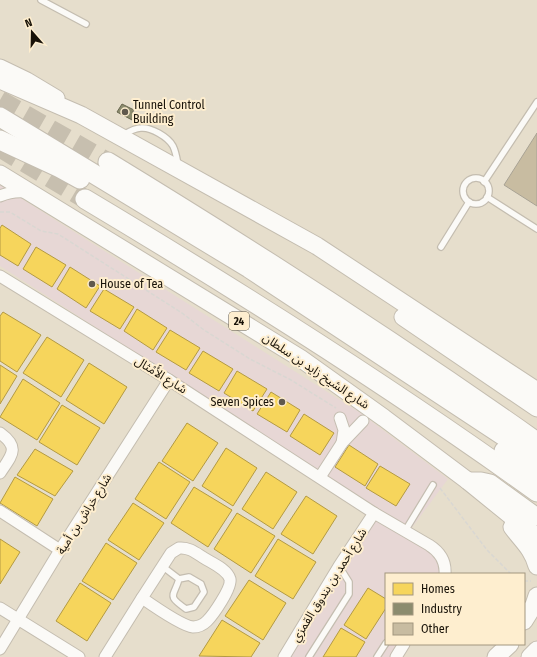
<svg xmlns="http://www.w3.org/2000/svg" width="537" height="657" font-family="'Fira Sans Condensed','Noto Sans Arabic',sans-serif">
  <style>
    .commercial { fill: #e7d7d5 }
    .homes { fill: #f6d55c; stroke: #b39a43 }
    .industry { fill: #8c8c6e; stroke: #69674f }
    .building { fill: #c8bca1; stroke: #a8a294 }
    .lines { fill: none; stroke-linecap: round; stroke-linejoin: round }
    .highway-tunnel { stroke: #c7bfaf; stroke-width: 19; stroke-dasharray: 19 10; stroke-linecap: butt }
    .lane-casing { stroke: #c4bdb0; stroke-width: 8 }
    .street-casing { stroke: #c4bdb0; stroke-width: 13 }
    .secondary-casing { stroke: #c4bdb0; stroke-width: 17 }
    .primary-casing { stroke: #c4bdb0; stroke-width: 19 }
    .highway-casing { stroke: #c4bdb0; stroke-width: 21 }
    .path { stroke: #d9d7d2; stroke-width: 1.5; stroke-dasharray: 4 2; stroke-linecap: butt }
    .lane { stroke: #fbfaf7; stroke-width: 5.5 }
    .street { stroke: #fbfaf7; stroke-width: 11 }
    .secondary { stroke: #fbfaf7; stroke-width: 15 }
    .primary { stroke: #fbfaf7; stroke-width: 17 }
    .highway { stroke: #fbfaf7; stroke-width: 19 }
    .poi-dot { fill: #60594d; stroke: #feeecf; stroke-width: 1.5 }
    .labels { text-anchor: middle; stroke-width: 4; stroke-linejoin: round; paint-order: stroke }
    .shield { fill: #feeecf; stroke: #5d5444; stroke-width: 1 }
    .shield-label { font-size: 11px; font-weight: bold; fill: #181208 }
    .poi-label { font-size: 12px; fill: #181208; stroke: #feeecf; text-anchor: start }
    .street-label { font-size: 12px; fill: #181208; stroke: #feeecf }
  </style>
  <rect width="100%" height="100%" fill="#e6decc"/>
  <polygon class="commercial" points="0,185 359,412 448,479 405,537 434,555 441,564 441,574 386,574 386,644 398,644 390,657 286,657 318,605 381,510 0,266"/>
  <g class="homes">
    <polygon points="2,225 31,244 18,266 0,255 0,228"/>
    <polygon points="36,247 66,265 52,287 23,269"/>
    <polygon points="70,267 100,286 86,308 57,289"/>
    <polygon points="104,289 134,307 120,329 90,311"/>
    <polygon points="137,309 167,328 153,350 124,331"/>
    <polygon points="3,312 41,335 17,372 0,361 0,316"/>
    <polygon points="170,330 200,348 186,370 156,352"/>
    <polygon points="47,337 84,360 61,397 23,373"/>
    <polygon points="203,351 233,369 219,391 189,373"/>
    <polygon points="89,363 127,387 104,424 66,400"/>
    <polygon points="0,365 17,376 0,404"/>
    <polygon points="237,371 267,389 253,411 224,393"/>
    <polygon points="23,379 60,403 37,440 0,417"/>
    <polygon points="271,392 300,410 287,432 257,414"/>
    <polygon points="62,405 100,428 77,465 39,442"/>
    <polygon points="304,414 334,433 320,455 290,436"/>
    <polygon points="187,423 218,443 193,481 162,461"/>
    <polygon points="349,445 378,464 365,486 335,467"/>
    <polygon points="226,448 257,468 233,506 202,486"/>
    <polygon points="35,449 73,471 55,496 17,475"/>
    <polygon points="159,462 190,482 166,519 135,499"/>
    <polygon points="380,466 410,484 396,506 366,488"/>
    <polygon points="266,472 297,492 273,529 242,509"/>
    <polygon points="15,477 53,499 37,526 0,503"/>
    <polygon points="194,487 232,510 208,547 171,523"/>
    <polygon points="306,496 337,516 313,554 281,534"/>
    <polygon points="133,503 164,523 139,560 108,540"/>
    <polygon points="237,513 275,536 251,573 214,549"/>
    <polygon points="0,539 20,552 0,584"/>
    <polygon points="278,539 316,562 293,599 255,576"/>
    <polygon points="106,543 137,563 113,600 82,581"/>
    <polygon points="249,580 286,603 263,640 225,616"/>
    <polygon points="80,583 111,603 87,641 56,621"/>
    <polygon points="368,588 386,599 386,608 366,639 344,625"/>
    <polygon points="222,620 260,643 251,657 199,656"/>
    <polygon points="341,628 365,642 356,657 323,657"/>
  </g>
  <polygon class="industry" points="122,104 134,110 132,113 137,116 134,121 117,112"/>
  <polygon class="building" points="537,133 537,206 504,185"/>
  <g class="lines">
    <g class="highway-tunnel">
      <polyline points="0,100 108,162"/>
      <polyline points="0,148 85,199"/>
    </g>
    <defs>
      <g id="lane">
        <polyline points="41,0 86,24"/>
        <path d="M123,135c5,-3 12,-7 18,-7 10,-1 27,9 32,18 3,6 4,13 5,19"/>
        <circle cx="476" cy="191" r="13"/>
        <polyline points="484,182 537,102"/>
        <polyline points="487,197 537,229"/>
        <polyline points="441,247 469,202"/>
        <polyline points="405,531 433,485"/>
        <path d="M162,566l17,13 10,-2 12,7 3,8 -10,15 -8,2c-20,-14 -12,-12 -7,-30"/>
        <polyline points="309,657 349,594 349,582 339,566"/>
        <polyline points="377,657 386,643"/>
      </g>
      <g id="street">
        <path d="M0,196c9,-4 17,-5 26,-4"/>
        <path d="M0,276l169,104 205,133 55,32c11,7 17,16 16,29"/>
        <polyline points="340,418 344,430 342,443"/>
        <path d="M0,433c21,15 11,23 0,40"/>
        <polyline points="320,477 342,443 363,421"/>
        <polyline points="0,511 60,550"/>
        <path d="M179,548c10,-1 17,5 25,10 8,5 23,11 26,21 2,9 -17,36 -23,42 -4,4 -9,6 -14,6 -11,-1 -41,-22 -51,-29l29,-45z"/>
        <polyline points="0,608 79,657"/>
        <polyline points="0,649 60,550 169,380"/>
        <polyline points="105,657 142,598"/>
        <polyline points="284,657 339,566 374,513"/>
        <polyline points="396,657 404,644"/>
      </g>
      <polyline id="secondary" points="0,67 27,80 57,98"/>
      <g id="primary">
        <polyline points="0,80 81,115 317,246 537,391"/>
        <polyline points="0,174 300,358 384,418 468,481 537,537"/>
        <polyline points="403,317 537,408"/>
        <polyline points="468,481 481,481 490,483 537,517"/>
        <path d="M512,527c10,14 20,21 25,39"/>
        <polyline points="524,621 534,605 537,596"/>
        <polyline points="496,657 510,644"/>
        <polyline points="530,657 537,650"/>
      </g>
      <g id="highway">
        <polyline points="0,117 249,268 537,458"/>
        <polyline points="0,140 60,168 80,179"/>
        <path d="M108,162c146,89 290,182 429,280"/>
        <path d="M85,199c154,92 306,188 452,293"/>
        <polyline points="504,451 537,475"/>
      </g>
    </defs>
    <use href="#lane" class="lane-casing"/>
    <use href="#street" class="street-casing"/>
    <use href="#secondary" class="secondary-casing"/>
    <use href="#primary" class="primary-casing"/>
    <use href="#highway" class="highway-casing"/>
    <g class="path">
      <polyline points="0,212 10,212 41,231 58,234 182,313 204,330 250,359 291,380 336,408"/>
      <polyline points="440,488 487,550 511,574"/>
      <polyline points="524,581 531,581"/>
    </g>
    <use href="#lane" class="lane"/>
    <use href="#street" class="street"/>
    <use href="#secondary" class="secondary"/>
    <use href="#primary" class="primary"/>
    <use href="#highway" class="highway"/>
  </g>
  <g class="poi-dot">
    <circle cx="125" cy="112" r="4"/>
    <circle cx="92" cy="284" r="4"/>
    <circle cx="282" cy="402" r="4"/>
  </g>
  <g class="labels">
    <rect class="shield" x="229" y="312" width="20" height="18" rx="3"/>
    <g class="shield-label">
      <text x="239" y="325">24</text>
    </g>
    <g class="poi-label">
      <text x="133" y="109">Tunnel Control<tspan x="133" dy="14">Building</tspan></text>
      <text x="100" y="288">House of Tea</text>
      <text x="274" y="406" text-anchor="end">Seven Spices</text>
    </g>
    <g class="street-label">
      <text transform="translate(316 371) rotate(34)" y="4">شارع الشيخ زايد بن سلطان</text>
      <text transform="translate(161 375) rotate(32)" y="4">شارع الأَمْثال</text>
      <text transform="translate(84 514) rotate(-58)" y="4">شارع خراش بن أمية</text>
      <text transform="translate(329 585) rotate(-58)" y="4">شارع أحمد بن بندوق القمزي</text>
    </g>
  </g>
  <rect x="385" y="573" width="140" height="72" fill="#feeecf" stroke="#a2967f"/>
  <rect x="393" y="583" width="20" height="12" fill="#f6d55c" stroke="#a2967f"/>
  <text x="421" y="593" font-size="12" fill="#181208">Homes</text>
  <rect x="393" y="603" width="20" height="12" fill="#8c8c6e" stroke="#a2967f"/>
  <text x="421" y="613" font-size="12" fill="#181208">Industry</text>
  <rect x="393" y="623" width="20" height="12" fill="#c8bca1" stroke="#a2967f"/>
  <text x="421" y="633" font-size="12" fill="#181208">Other</text>
  <g transform="translate(32 32) rotate(340)" stroke="#feeecf" stroke-width="3" paint-order="stroke">
  <path d="M0-3L7 15L0 10L-7 15Z" fill="#181208"/>
  <text y="-6" font-size="11" font-weight="bold" text-anchor="middle" fill="#181208">N</text>
  </g>
</svg>
